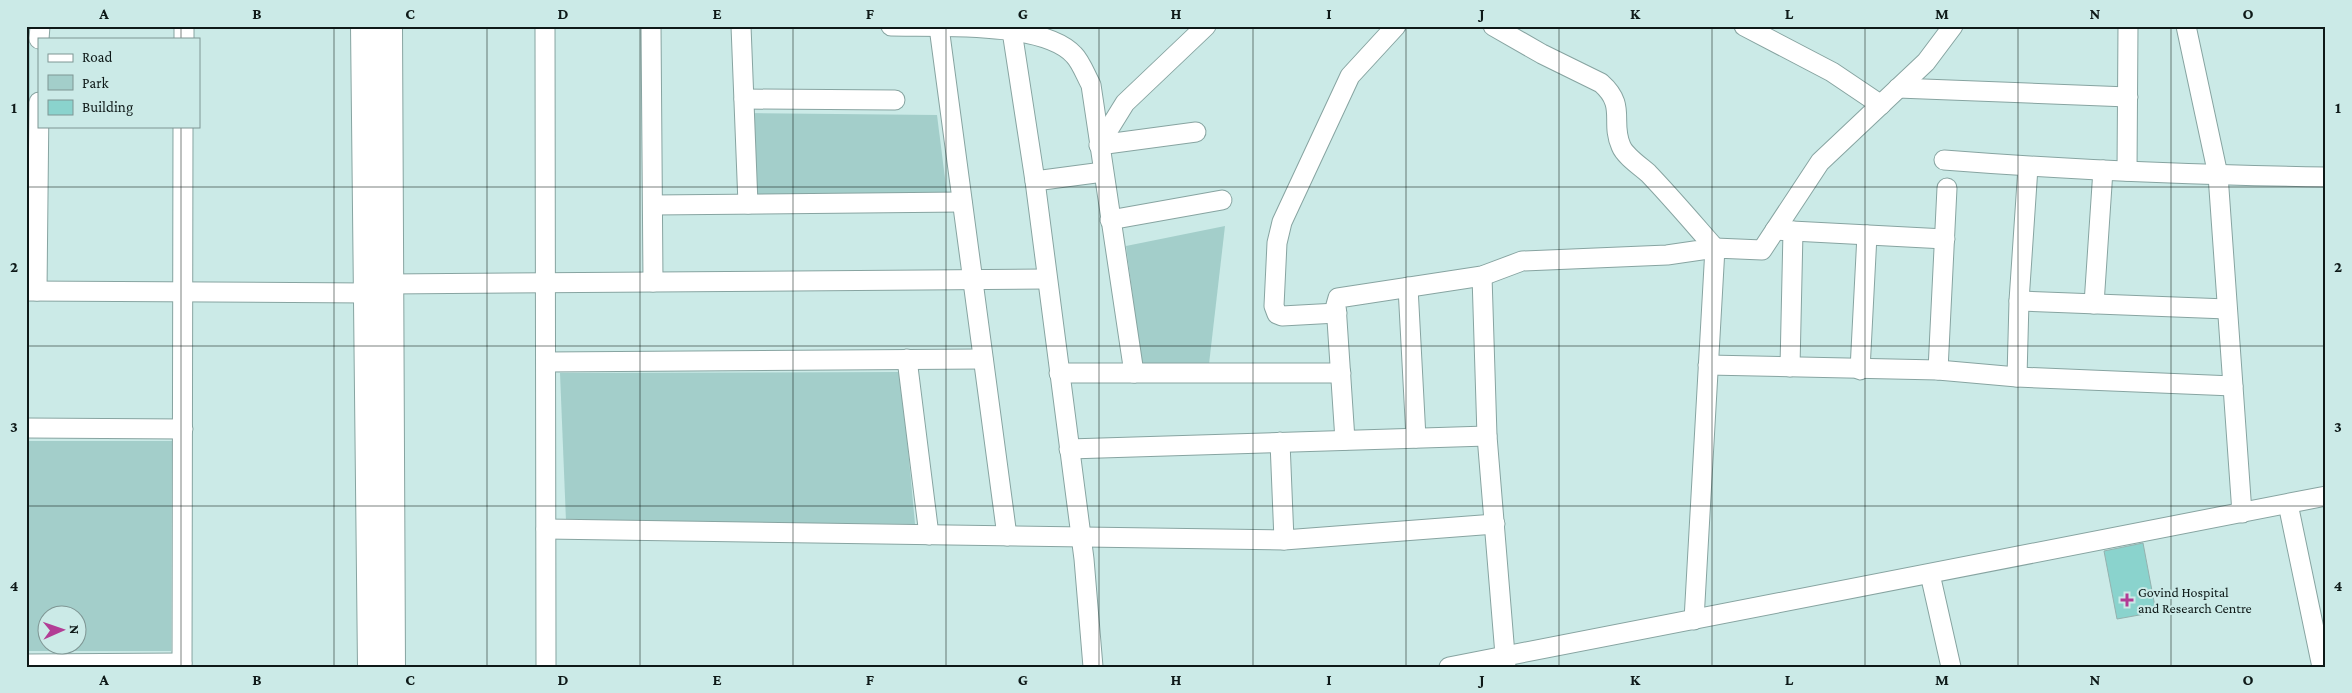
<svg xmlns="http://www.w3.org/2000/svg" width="2352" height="693" font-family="'Crimson Pro',serif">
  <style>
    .green { fill: #a3ceca; fill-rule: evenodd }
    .building { fill: #8ad3cd; stroke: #94b2af }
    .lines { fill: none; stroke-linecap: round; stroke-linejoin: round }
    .street-casing { stroke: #87a4a1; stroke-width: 21 }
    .secondary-casing { stroke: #87a4a1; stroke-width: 28 }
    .street { stroke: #fff; stroke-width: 19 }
    .secondary { stroke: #fff; stroke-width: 26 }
    .grid { fill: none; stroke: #0e1918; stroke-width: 1; stroke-opacity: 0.55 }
    .poi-dot { fill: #b23d95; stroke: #cbeae7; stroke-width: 2 }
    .labels { text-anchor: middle; stroke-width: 4; stroke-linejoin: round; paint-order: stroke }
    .poi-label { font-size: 14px; fill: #0e1918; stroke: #cbeae7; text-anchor: start }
    .neatline { fill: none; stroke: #0e1918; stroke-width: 2 }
    .grid-label { font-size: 16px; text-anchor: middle; font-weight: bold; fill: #0e1918 }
  </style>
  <rect width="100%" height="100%" fill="#cbeae7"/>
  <g class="green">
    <rect x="26" y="26" width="4" height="109"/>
    <polygon points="747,113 937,115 947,194 753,196"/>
    <polygon points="1225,226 1209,364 1142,365 1126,246"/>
    <polygon points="901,372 915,524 566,521 560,373"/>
    <path d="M26,441h146l-1,210h-145zM48,616h30v30h-30z"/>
  </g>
  <polygon class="building" points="2143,543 2156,612 2117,619 2104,551"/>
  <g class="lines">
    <defs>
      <g id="street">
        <polyline points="545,26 546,667"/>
        <polyline points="651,26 653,282"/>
        <polyline points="741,26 748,204"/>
        <path d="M891,26c45,1 152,-5 183,29 7,7 12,21 17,30l43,288"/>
        <polyline points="1744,26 1832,72 1881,105"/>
        <polyline points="2186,26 2218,175 2242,513"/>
        <polyline points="939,27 1007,536"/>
        <polyline points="1012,31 1035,181 1084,559 1093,667"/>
        <polyline points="39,39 40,26"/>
        <polyline points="184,39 184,26"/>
        <polyline points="1898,88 2128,97"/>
        <polyline points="744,99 895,100"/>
        <polyline points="1099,145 1125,103 1206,26"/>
        <polyline points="1099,145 1196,132"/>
        <path d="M1944,160c127,10 254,15 382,17"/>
        <polyline points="2127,171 2128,26"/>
        <polyline points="1035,181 1103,172"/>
        <polyline points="653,205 962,202"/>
        <polyline points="1110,220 1222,200"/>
        <polyline points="1775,230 1945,239"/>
        <polyline points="1482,276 1487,436 1506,667"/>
        <polyline points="1408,287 1416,438"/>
        <polyline points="26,291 367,293 389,284 1046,279"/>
        <polyline points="37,291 39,102"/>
        <polyline points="2019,301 2227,309"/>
        <polyline points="2094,304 2103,170"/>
        <polyline points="1337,313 1282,316 1277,314 1274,306 1277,243 1282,222 1350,76 1396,26"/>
        <polyline points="907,359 929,535"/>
        <polyline points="546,362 983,359"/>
        <polyline points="1708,365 1938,370 2017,377 2233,386"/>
        <polyline points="1790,367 1793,231"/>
        <polyline points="1860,370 1867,235"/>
        <polyline points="1938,370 1947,188"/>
        <polyline points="1059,373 1341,373"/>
        <polyline points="2017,377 2019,301 2028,167"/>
        <polyline points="26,428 183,429"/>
        <path d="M1345,440l-9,-135 2,-7 144,-22 40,-15 145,-6 48,-7c-22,-25 -44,-51 -67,-75 -8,-7 -23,-17 -27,-27 -11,-25 6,-40 -20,-63l-59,-29 -49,-28"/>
        <polyline points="1280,442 1284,540"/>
        <polyline points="1069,449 1487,436"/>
        <polyline points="2288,504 2322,667"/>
        <polyline points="546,529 1284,540 1495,524"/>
        <polyline points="1930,574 1951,667"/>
        <polyline points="1694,620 1715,248 1762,250 1820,162 1926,62 1953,26"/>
        <polyline points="26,664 182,663"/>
        <polyline points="182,667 183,126"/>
        <polyline points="1449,667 2326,496"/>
      </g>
      <g id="secondary">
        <polyline points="364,26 371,667"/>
        <polyline points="389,26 392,667"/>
      </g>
    </defs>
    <use href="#street" class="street-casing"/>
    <use href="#secondary" class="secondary-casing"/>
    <use href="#street" class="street"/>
    <use href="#secondary" class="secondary"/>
  </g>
  <path class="grid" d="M181,26v13M334,26v641M487,26v641M640,26v641M793,26v641M946,26v641M1099,26v641M1253,26v641M1406,26v641M1559,26v641M1712,26v641M1865,26v641M2018,26v641M2171,26v641M181,126v541M26,187h2300M26,346h2300M26,506h2300"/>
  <path class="poi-dot" d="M2124.5 592.5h5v5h5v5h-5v5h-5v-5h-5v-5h5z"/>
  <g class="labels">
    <g class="poi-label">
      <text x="2138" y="597">Govind Hospital<tspan x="2138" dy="16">and Research Centre</tspan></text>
    </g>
  </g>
  <rect width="2352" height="693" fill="none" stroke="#cbeae7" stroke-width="55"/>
  <rect x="38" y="38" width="162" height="90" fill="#cbeae7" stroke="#7f9694"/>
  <rect x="48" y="54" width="25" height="8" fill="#ffffff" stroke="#7f9694"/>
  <text x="82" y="62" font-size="15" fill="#0e1918">Road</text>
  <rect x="48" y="75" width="25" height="15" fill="#a3ceca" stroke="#7f9694"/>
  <text x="82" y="88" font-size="15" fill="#0e1918">Park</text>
  <rect x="48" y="100" width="25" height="15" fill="#8ad3cd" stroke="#7f9694"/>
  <text x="82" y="112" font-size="15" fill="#0e1918">Building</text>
  <g transform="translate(62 630) rotate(88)"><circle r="24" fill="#cbeae7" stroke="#7f9694"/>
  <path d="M0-4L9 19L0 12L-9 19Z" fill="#b23d95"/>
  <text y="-8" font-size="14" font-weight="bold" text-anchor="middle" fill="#0e1918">N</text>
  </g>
  <rect x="28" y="28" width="2296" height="638" class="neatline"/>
  <g class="grid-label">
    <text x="104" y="19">A</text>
    <text x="257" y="19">B</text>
    <text x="410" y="19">C</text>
    <text x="563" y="19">D</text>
    <text x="717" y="19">E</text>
    <text x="870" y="19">F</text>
    <text x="1023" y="19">G</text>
    <text x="1176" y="19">H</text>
    <text x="1329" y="19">I</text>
    <text x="1482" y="19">J</text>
    <text x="1635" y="19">K</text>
    <text x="1789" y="19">L</text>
    <text x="1942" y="19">M</text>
    <text x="2095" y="19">N</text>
    <text x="2248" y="19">O</text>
    <text x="14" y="113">1</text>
    <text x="2338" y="113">1</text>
    <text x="14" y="272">2</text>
    <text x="2338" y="272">2</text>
    <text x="14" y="432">3</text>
    <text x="2338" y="432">3</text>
    <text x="14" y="591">4</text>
    <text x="2338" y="591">4</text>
    <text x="104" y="685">A</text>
    <text x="257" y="685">B</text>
    <text x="410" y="685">C</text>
    <text x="563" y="685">D</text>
    <text x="717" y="685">E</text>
    <text x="870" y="685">F</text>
    <text x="1023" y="685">G</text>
    <text x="1176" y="685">H</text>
    <text x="1329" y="685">I</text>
    <text x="1482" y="685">J</text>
    <text x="1635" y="685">K</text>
    <text x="1789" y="685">L</text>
    <text x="1942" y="685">M</text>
    <text x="2095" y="685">N</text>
    <text x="2248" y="685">O</text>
  </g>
</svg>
